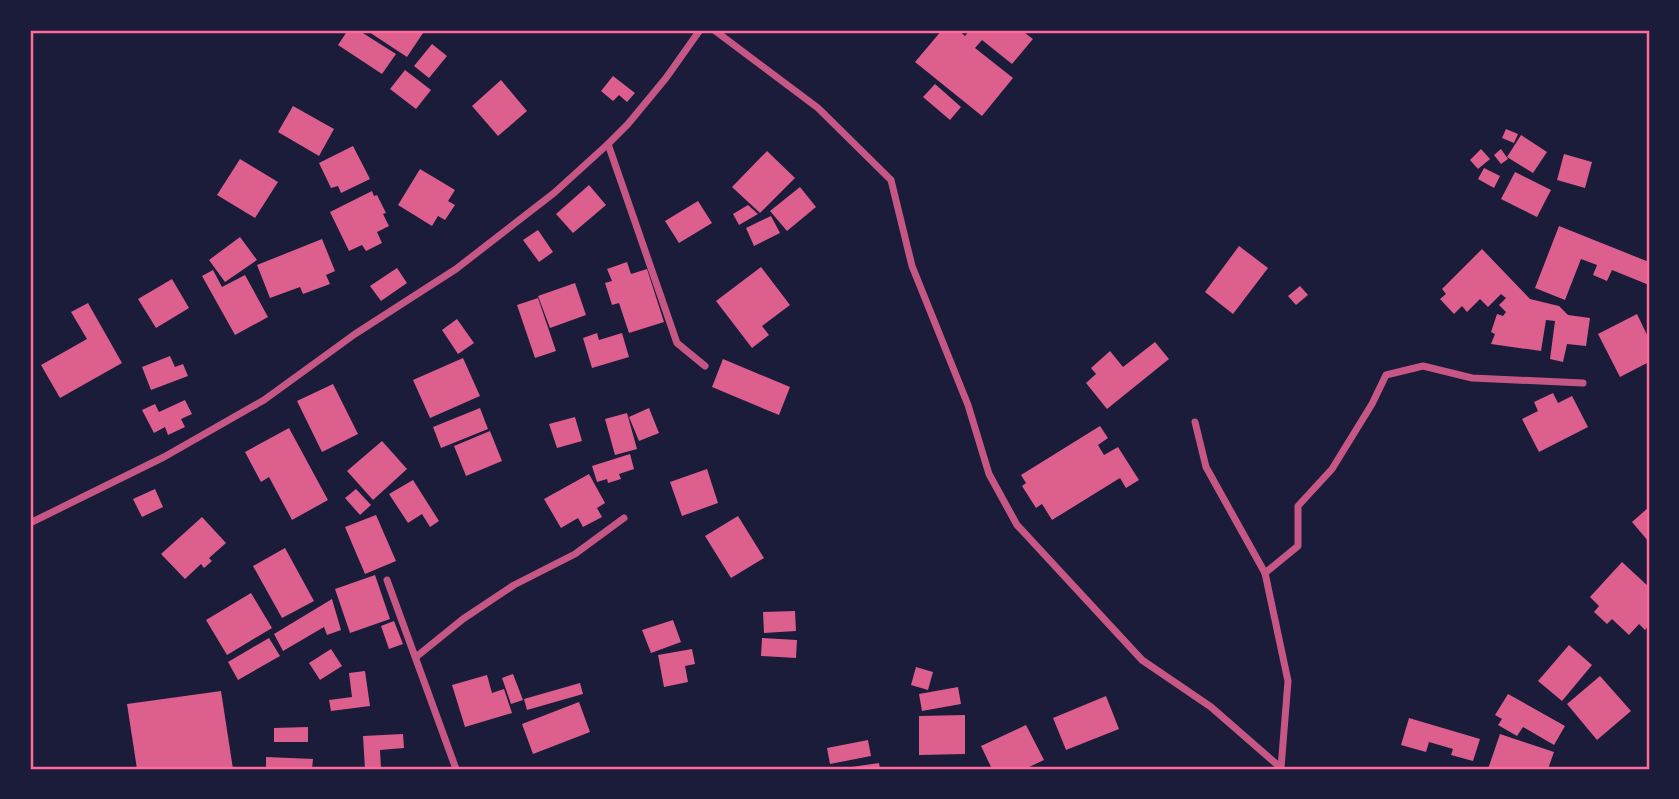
<svg xmlns="http://www.w3.org/2000/svg" width="1679" height="799" font-family="'Open Sans',sans-serif">
  <style>
    .building { fill: #dd5f8e }
    .lines { fill: none; stroke-linecap: round; stroke-linejoin: round }
    .minor { stroke: #c65784; stroke-width: 7 }
    .neatline { fill: none; stroke: #ff6b9d; stroke-width: 2.5 }
  </style>
  <rect width="100%" height="100%" fill="#1b1b3a"/>
  <g class="building">
    <polygon points="348,30 358,30 396,54 382,74 338,45"/>
    <polygon points="366,30 425,30 407,57"/>
    <polygon points="942,30 958,30 965,36 970,30 1021,30 1033,39 1012,64 982,40 975,48 1013,78 982,116 915,62"/>
    <polygon points="432,44 447,56 429,78 414,66"/>
    <polygon points="405,70 431,90 416,109 390,89"/>
    <polygon points="613,76 635,93 627,102 619,95 613,101 601,91"/>
    <polygon points="501,80 527,111 498,136 472,106"/>
    <polygon points="935,84 961,107 950,120 923,97"/>
    <polygon points="293,106 334,129 319,156 278,132"/>
    <polygon points="1506,129 1518,134 1514,143 1502,138"/>
    <polygon points="1521,135 1547,152 1533,173 1507,157"/>
    <polygon points="353,146 370,179 341,193 338,186 331,188 319,163"/>
    <polygon points="1481,149 1490,159 1478,169 1470,160"/>
    <polygon points="1501,149 1508,159 1501,164 1494,155"/>
    <polygon points="767,151 795,178 760,213 732,187"/>
    <polygon points="1564,154 1592,162 1585,188 1557,180"/>
    <polygon points="240,159 278,182 255,218 217,195"/>
    <polygon points="1484,168 1500,176 1494,188 1478,179"/>
    <polygon points="420,169 455,190 448,201 455,205 445,220 438,216 432,226 398,205"/>
    <polygon points="1515,172 1551,190 1537,217 1501,199"/>
    <polygon points="589,185 606,205 573,233 556,214"/>
    <polygon points="800,187 816,207 787,231 770,211"/>
    <polygon points="372,191 374,196 377,195 386,213 383,214 389,226 377,232 382,243 366,251 362,245 349,251 330,212"/>
    <polygon points="698,201 712,223 679,243 665,221"/>
    <polygon points="748,205 758,214 739,225 733,214"/>
    <polygon points="771,216 780,233 754,246 746,228"/>
    <polygon points="1559,226 1649,262 1649,285 1612,270 1607,281 1593,275 1597,265 1581,259 1565,300 1535,288"/>
    <polygon points="538,230 553,252 539,262 523,240"/>
    <polygon points="240,237 257,260 225,282 209,260"/>
    <polygon points="322,239 335,271 326,275 330,284 303,294 300,287 270,298 257,265"/>
    <polygon points="1239,246 1268,268 1233,314 1205,292"/>
    <polygon points="1482,249 1530,299 1559,306 1568,315 1590,318 1586,346 1567,344 1563,362 1550,359 1555,321 1546,320 1541,351 1491,344 1495,334 1491,332 1497,314 1503,316 1506,312 1499,305 1506,298 1501,294 1488,307 1480,299 1467,312 1462,306 1454,314 1440,299 1446,294 1442,289"/>
    <polygon points="627,262 631,274 647,269 664,322 629,333 619,303 612,305 605,283 612,281 607,269"/>
    <polygon points="761,267 790,305 762,326 769,335 752,348 716,301"/>
    <polygon points="397,268 407,283 381,301 370,286"/>
    <polygon points="213,270 222,287 245,275 268,317 235,335 202,276"/>
    <polygon points="172,279 189,308 156,328 138,299"/>
    <polygon points="575,283 586,315 550,328 538,296"/>
    <polygon points="1300,286 1308,295 1296,305 1288,296"/>
    <polygon points="538,298 556,351 535,358 517,305"/>
    <polygon points="88,303 122,363 60,398 41,365 87,339 71,312"/>
    <polygon points="1637,314 1649,339 1649,362 1620,377 1598,334"/>
    <polygon points="457,319 474,343 458,354 442,330"/>
    <polygon points="597,333 599,340 622,333 629,357 592,368 583,338"/>
    <polygon points="1155,342 1169,359 1107,409 1086,383 1096,374 1091,368 1110,351 1123,367"/>
    <polygon points="170,356 175,367 183,364 188,376 151,390 142,367"/>
    <polygon points="463,358 480,396 430,418 413,380"/>
    <polygon points="723,359 790,387 779,415 712,387"/>
    <polygon points="333,384 358,434 322,452 297,401"/>
    <polygon points="1553,393 1558,403 1572,396 1588,427 1539,452 1522,419 1538,411 1534,402"/>
    <polygon points="185,400 192,414 181,419 185,427 168,435 165,427 154,433 142,410 155,404 159,412"/>
    <polygon points="480,408 488,429 441,448 433,427"/>
    <polygon points="649,408 659,433 639,441 629,417"/>
    <polygon points="627,413 637,449 615,455 605,419"/>
    <polygon points="575,417 582,441 557,448 549,424"/>
    <polygon points="1100,426 1108,438 1098,445 1104,455 1118,447 1139,480 1126,488 1120,478 1052,520 1042,504 1036,508 1022,486 1026,483 1021,475"/>
    <polygon points="289,428 328,500 292,520 269,477 261,482 245,452"/>
    <polygon points="490,431 502,461 466,476 454,446"/>
    <polygon points="382,441 407,469 373,500 347,471"/>
    <polygon points="630,454 634,469 619,474 621,479 608,483 607,479 597,482 592,466"/>
    <polygon points="707,469 718,503 682,516 670,482"/>
    <polygon points="589,474 605,503 597,508 602,517 583,527 578,518 561,528 544,499"/>
    <polygon points="413,480 439,521 430,527 422,514 408,523 389,494"/>
    <polygon points="155,489 163,507 142,517 133,499"/>
    <polygon points="356,489 371,505 360,515 345,498"/>
    <polygon points="1649,507 1649,542 1632,522"/>
    <polygon points="376,515 396,561 365,574 345,527"/>
    <polygon points="738,516 764,558 731,578 705,536"/>
    <polygon points="202,517 226,543 209,558 212,561 204,568 201,564 185,579 161,554"/>
    <polygon points="285,548 314,601 282,618 253,566"/>
    <polygon points="1622,562 1649,587 1649,625 1645,630 1639,624 1629,635 1612,619 1607,624 1594,612 1599,606 1590,597"/>
    <polygon points="375,575 390,619 350,633 335,589"/>
    <polygon points="251,593 272,628 227,655 206,620"/>
    <polygon points="332,599 341,630 327,635 324,627 283,651 274,634"/>
    <polygon points="795,611 796,631 764,633 763,612"/>
    <polygon points="673,620 681,642 651,653 642,630"/>
    <polygon points="394,621 403,644 389,649 381,626"/>
    <polygon points="269,638 280,656 238,680 228,662"/>
    <polygon points="762,638 797,640 796,658 761,656"/>
    <polygon points="1569,645 1592,665 1562,701 1538,681"/>
    <polygon points="331,649 342,666 320,680 309,663"/>
    <polygon points="692,649 695,664 685,666 688,682 664,687 658,655"/>
    <polygon points="916,667 933,672 928,690 911,685"/>
    <polygon points="365,671 370,706 331,711 329,700 352,697 349,673"/>
    <polygon points="513,674 523,700 511,704 502,678"/>
    <polygon points="487,675 492,693 504,689 512,713 465,727 452,685"/>
    <polygon points="1600,676 1631,711 1597,740 1567,704"/>
    <polygon points="580,683 583,694 527,710 524,699"/>
    <polygon points="958,687 961,704 922,711 919,694"/>
    <polygon points="221,691 233,769 137,769 127,704"/>
    <polygon points="1508,694 1565,726 1554,745 1523,727 1517,736 1498,725 1502,719 1495,715"/>
    <polygon points="1106,696 1119,729 1066,750 1053,718"/>
    <polygon points="579,702 590,732 533,754 522,724"/>
    <polygon points="965,715 965,754 919,755 919,716"/>
    <polygon points="1409,718 1480,739 1473,761 1451,755 1453,749 1429,742 1426,752 1401,745"/>
    <polygon points="1026,725 1044,760 1025,769 992,769 981,746"/>
    <polygon points="308,727 308,742 274,742 274,728"/>
    <polygon points="403,734 404,748 380,750 381,769 365,769 363,736"/>
    <polygon points="1500,734 1554,752 1548,769 1488,769"/>
    <polygon points="868,740 871,756 830,764 827,748"/>
    <polygon points="266,757 313,759 312,769 266,769"/>
    <polygon points="879,763 880,769 844,769 844,768"/>
  </g>
  <g class="lines">
    <g class="minor">
      <polyline points="714,30 818,108 891,180 912,266 968,405 989,474 1017,525 1142,660 1211,707 1281,768 1288,681 1265,573 1206,467 1195,422"/>
      <polyline points="608,144 677,343 705,366"/>
      <polyline points="30,523 164,457 264,400 355,334 456,269 554,193 608,144 628,124 666,78 700,30"/>
      <polyline points="1265,573 1298,546 1298,506 1332,469 1372,404 1386,375 1423,366 1472,378 1583,383"/>
      <polyline points="387,580 456,769"/>
      <polyline points="416,657 463,619 514,585 575,554 624,518"/>
    </g>
  </g>
  <rect width="1679" height="799" fill="none" stroke="#1b1b3a" stroke-width="63"/>
  <rect x="32" y="32" width="1616" height="736" class="neatline"/>
</svg>
